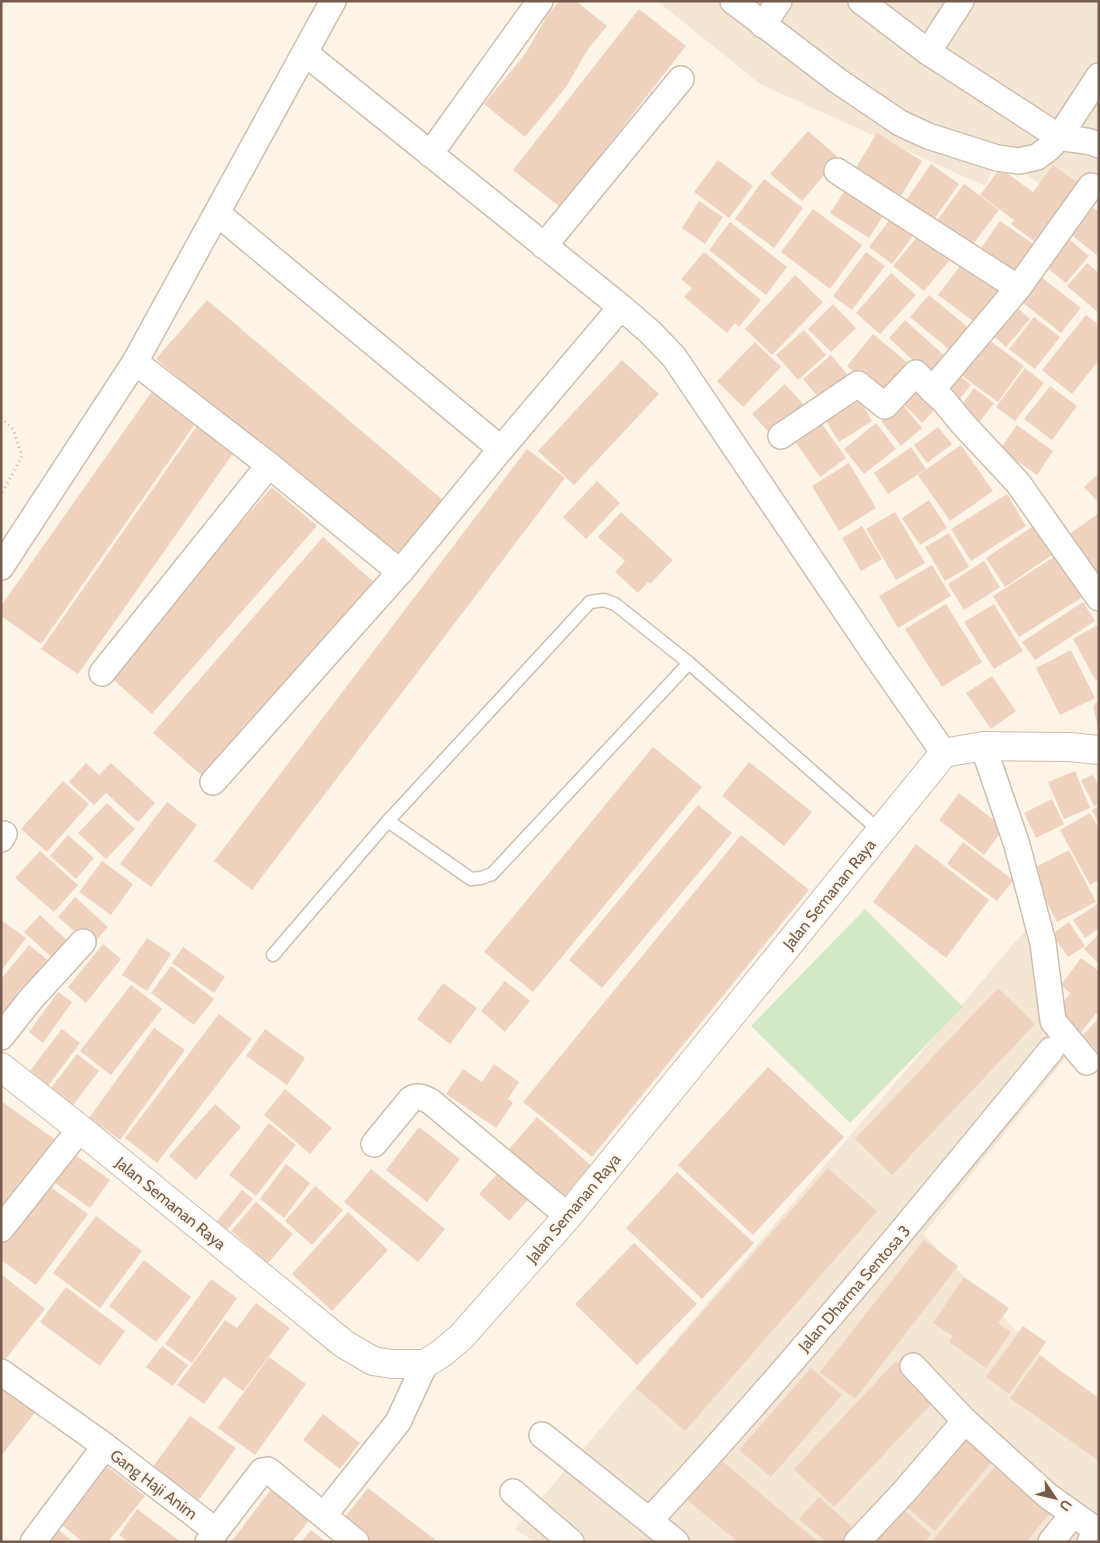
<svg xmlns="http://www.w3.org/2000/svg" width="1100" height="1543" font-family="Cabin,sans-serif">
  <style>
    .residential { fill: #f3e6d5 }
    .green { fill: #d3e9c5 }
    .building { fill: #f0d3be }
    .lines { fill: none; stroke-linecap: round; stroke-linejoin: round }
    .service-casing { stroke: #cfbeaf; stroke-width: 15 }
    .minor-casing { stroke: #cfbeaf; stroke-width: 28 }
    .tertiary-casing { stroke: #cfbeaf; stroke-width: 30 }
    .path { stroke: #d5b6a1; stroke-width: 3; stroke-dasharray: 1 4; stroke-linecap: butt }
    .service { stroke: #fff; stroke-width: 12 }
    .minor { stroke: #fff; stroke-width: 25 }
    .tertiary { stroke: #fff; stroke-width: 28 }
    .labels { text-anchor: middle; stroke-width: 4; stroke-linejoin: round; paint-order: stroke }
    .street-label { font-size: 16px; fill: #745b4b; stroke: #fef7ec }
  </style>
  <rect width="100%" height="100%" fill="#fcf4e6"/>
  <g class="residential">
    <polygon points="657,1 1099,1 1099,175 1071,206 1000,156 985,186 760,84"/>
    <polygon points="1040,913 1040,984 1075,1046 923,1234 1035,1350 1099,1402 1099,1542 535,1542 515,1529"/>
  </g>
  <polygon class="green" points="865,909 963,1007 850,1123 751,1026"/>
  <g class="building">
    <polygon points="559,1 576,1 607,26 588,49 566,87 525,137 484,104 525,54 547,16"/>
    <polygon points="639,9 686,46 560,207 513,170"/>
    <polygon points="808,131 839,158 802,201 770,174"/>
    <polygon points="877,133 922,161 896,204 851,176"/>
    <polygon points="718,160 753,186 729,218 694,192"/>
    <polygon points="931,164 959,184 928,228 900,209"/>
    <polygon points="1053,165 1086,189 1043,248 1011,224 1014,220 980,195 1000,168 1033,192"/>
    <polygon points="764,179 803,208 774,248 735,219"/>
    <polygon points="850,183 888,208 869,238 830,213"/>
    <polygon points="964,184 999,210 967,252 933,226"/>
    <polygon points="699,201 723,217 705,244 682,228"/>
    <polygon points="1085,202 1099,212 1098,256 1064,229"/>
    <polygon points="813,209 862,245 830,289 781,252"/>
    <polygon points="895,213 917,230 892,264 869,247"/>
    <polygon points="1000,221 1042,250 1018,284 977,254"/>
    <polygon points="730,222 787,267 766,295 709,250"/>
    <polygon points="923,230 954,255 924,291 893,266"/>
    <polygon points="1064,235 1089,256 1066,283 1041,263"/>
    <polygon points="704,252 761,300 739,327 735,323 727,333 684,297 692,288 681,279"/>
    <polygon points="866,252 885,266 852,310 833,296"/>
    <polygon points="967,257 1006,285 977,324 938,295"/>
    <polygon points="1087,263 1099,273 1099,313 1067,286"/>
    <polygon points="891,273 916,295 880,334 856,313"/>
    <polygon points="1036,273 1081,308 1061,333 1017,298"/>
    <polygon points="795,275 823,302 772,355 745,329"/>
    <polygon points="929,295 970,329 951,351 910,317"/>
    <polygon points="207,300 450,506 400,566 156,359"/>
    <polygon points="1010,301 1030,319 1006,347 985,328"/>
    <polygon points="833,304 856,328 831,352 808,329"/>
    <polygon points="1086,315 1099,325 1099,360 1072,394 1042,370"/>
    <polygon points="1034,317 1060,337 1035,369 1009,349"/>
    <polygon points="905,320 947,358 930,376 889,338"/>
    <polygon points="804,330 826,355 798,380 776,355"/>
    <polygon points="873,334 915,369 888,401 847,366"/>
    <polygon points="981,334 1024,366 998,402 954,370"/>
    <polygon points="755,342 781,367 743,407 717,381"/>
    <polygon points="831,355 853,381 824,404 803,379"/>
    <polygon points="622,360 659,394 574,485 538,451"/>
    <polygon points="1025,368 1044,383 1015,421 996,407"/>
    <polygon points="953,370 971,385 953,407 936,393"/>
    <polygon points="914,379 939,406 922,423 896,396"/>
    <polygon points="785,384 808,409 775,439 752,414"/>
    <polygon points="1050,386 1077,406 1052,440 1024,419"/>
    <polygon points="974,388 994,403 975,428 955,414"/>
    <polygon points="153,390 197,421 41,644 1,616 1,606"/>
    <polygon points="856,393 872,421 839,442 822,414"/>
    <polygon points="902,404 922,428 901,446 881,421"/>
    <polygon points="876,423 896,449 864,474 844,449"/>
    <polygon points="822,424 846,458 820,477 796,443"/>
    <polygon points="1017,425 1053,451 1037,475 1000,449"/>
    <polygon points="197,426 234,452 78,674 41,649"/>
    <polygon points="938,427 952,444 927,463 914,445"/>
    <polygon points="961,445 993,491 950,521 918,475"/>
    <polygon points="911,447 926,469 888,494 874,473"/>
    <polygon points="527,449 565,478 252,890 214,861"/>
    <polygon points="849,463 876,508 839,531 812,486"/>
    <polygon points="1099,473 1099,503 1084,487"/>
    <polygon points="597,481 620,503 586,539 563,517"/>
    <polygon points="272,487 317,526 152,714 108,675"/>
    <polygon points="1007,494 1026,526 971,561 951,529"/>
    <polygon points="929,500 947,528 920,545 902,518"/>
    <polygon points="621,512 673,560 650,584 648,582 638,593 615,572 625,561 598,537"/>
    <polygon points="895,512 925,563 896,580 866,529"/>
    <polygon points="1099,513 1099,576 1093,580 1064,538"/>
    <polygon points="1042,520 1061,549 1005,587 986,558"/>
    <polygon points="862,526 882,559 861,571 842,538"/>
    <polygon points="949,533 969,567 945,581 925,547"/>
    <polygon points="323,537 377,585 207,780 153,733"/>
    <polygon points="1060,553 1086,595 1019,637 993,596"/>
    <polygon points="984,561 1000,587 964,610 948,584"/>
    <polygon points="932,565 951,596 898,628 879,596"/>
    <polygon points="1083,602 1095,621 1035,660 1022,642"/>
    <polygon points="946,604 982,662 942,687 905,629"/>
    <polygon points="994,604 1023,651 994,669 964,622"/>
    <polygon points="1099,624 1099,679 1096,681 1073,639"/>
    <polygon points="1071,650 1095,698 1060,715 1036,668"/>
    <polygon points="992,676 1016,711 991,729 966,693"/>
    <polygon points="1099,700 1099,729 1098,729 1093,706"/>
    <polygon points="653,747 702,787 533,992 484,952"/>
    <polygon points="749,762 812,812 784,846 722,796"/>
    <polygon points="86,763 99,775 111,763 155,803 138,822 106,793 94,805 69,782"/>
    <polygon points="1075,771 1090,808 1064,819 1048,782"/>
    <polygon points="1093,775 1099,786 1099,804 1094,806 1081,780"/>
    <polygon points="63,781 89,804 47,852 21,829"/>
    <polygon points="959,793 1004,828 984,855 939,820"/>
    <polygon points="1052,799 1064,824 1036,838 1024,813"/>
    <polygon points="167,802 197,825 151,887 120,864"/>
    <polygon points="107,803 135,829 106,859 78,833"/>
    <polygon points="698,805 732,833 602,988 569,960"/>
    <polygon points="1099,806 1099,824 1092,810"/>
    <polygon points="1090,813 1099,829 1099,880 1090,885 1060,830"/>
    <polygon points="68,835 94,858 76,879 50,856"/>
    <polygon points="741,835 809,890 592,1157 523,1102"/>
    <polygon points="963,842 1013,880 997,901 947,864"/>
    <polygon points="916,844 989,900 946,958 873,902"/>
    <polygon points="1069,850 1096,902 1057,922 1030,870"/>
    <polygon points="40,851 78,885 54,912 15,878"/>
    <polygon points="102,861 133,884 111,915 79,892"/>
    <polygon points="75,897 108,927 91,946 58,917"/>
    <polygon points="1099,903 1099,928 1085,938 1073,920"/>
    <polygon points="40,915 72,945 57,962 24,932"/>
    <polygon points="1,920 26,938 1,971"/>
    <polygon points="1069,922 1085,946 1068,957 1052,934"/>
    <polygon points="1099,934 1099,964 1084,949"/>
    <polygon points="147,938 171,954 147,991 122,975"/>
    <polygon points="103,944 121,959 86,1003 68,987"/>
    <polygon points="29,945 55,966 1,1032 1,979"/>
    <polygon points="183,947 225,977 214,993 172,963"/>
    <polygon points="1081,958 1099,971 1099,1015 1096,1013 1080,1034 1055,1014 1070,993 1061,985"/>
    <polygon points="171,966 214,999 194,1025 151,993"/>
    <polygon points="505,981 530,1001 505,1032 481,1011"/>
    <polygon points="443,983 477,1008 450,1044 417,1019"/>
    <polygon points="131,985 162,1009 111,1075 80,1051"/>
    <polygon points="998,988 1035,1024 892,1175 855,1139"/>
    <polygon points="58,992 72,1002 43,1043 29,1032"/>
    <polygon points="219,1014 252,1039 157,1163 125,1138"/>
    <polygon points="1099,1018 1099,1053 1082,1036"/>
    <polygon points="154,1028 185,1050 120,1140 89,1118"/>
    <polygon points="62,1029 80,1043 45,1090 26,1076"/>
    <polygon points="265,1029 305,1058 287,1085 246,1056"/>
    <polygon points="77,1054 99,1071 67,1113 45,1096"/>
    <polygon points="494,1064 519,1082 508,1099 513,1103 496,1128 446,1094 463,1069 482,1082"/>
    <polygon points="768,1067 844,1137 753,1235 678,1165"/>
    <polygon points="285,1089 332,1128 310,1154 264,1115"/>
    <polygon points="1,1101 57,1141 8,1208 1,1203"/>
    <polygon points="215,1104 241,1127 196,1180 169,1156"/>
    <polygon points="537,1117 594,1168 559,1208 502,1157"/>
    <polygon points="269,1123 296,1145 256,1196 229,1175"/>
    <polygon points="419,1127 460,1159 427,1202 386,1170"/>
    <polygon points="71,1152 110,1180 90,1208 51,1180"/>
    <polygon points="286,1164 310,1183 284,1218 260,1199"/>
    <polygon points="503,1167 533,1194 509,1221 479,1194"/>
    <polygon points="828,1168 877,1211 685,1431 636,1388"/>
    <polygon points="371,1169 445,1229 418,1262 344,1202"/>
    <polygon points="677,1172 754,1243 702,1299 626,1228"/>
    <polygon points="46,1184 88,1214 36,1285 1,1260 1,1245"/>
    <polygon points="315,1186 343,1210 312,1245 285,1221"/>
    <polygon points="242,1190 253,1199 227,1230 217,1221"/>
    <polygon points="256,1202 293,1234 268,1263 231,1231"/>
    <polygon points="348,1212 388,1250 332,1311 292,1274"/>
    <polygon points="96,1216 142,1251 100,1308 53,1273"/>
    <polygon points="924,1240 958,1266 855,1399 820,1372"/>
    <polygon points="634,1243 697,1304 637,1365 575,1304"/>
    <polygon points="144,1260 191,1297 156,1342 109,1306"/>
    <polygon points="1,1274 45,1309 1,1365"/>
    <polygon points="964,1277 1009,1308 998,1323 1011,1332 986,1368 949,1342 953,1336 933,1323"/>
    <polygon points="211,1279 237,1298 192,1363 165,1344"/>
    <polygon points="66,1287 125,1331 100,1366 40,1322"/>
    <polygon points="256,1303 290,1328 243,1391 224,1377 204,1404 177,1385 225,1320 237,1328"/>
    <polygon points="1023,1326 1046,1342 1009,1394 986,1377"/>
    <polygon points="162,1346 188,1365 173,1386 146,1367"/>
    <polygon points="1040,1356 1099,1398 1099,1461 1010,1398"/>
    <polygon points="269,1357 306,1384 255,1455 218,1428"/>
    <polygon points="896,1361 936,1399 834,1507 794,1469"/>
    <polygon points="811,1368 842,1395 771,1477 739,1450"/>
    <polygon points="1,1376 44,1401 1,1456"/>
    <polygon points="323,1414 360,1443 340,1469 303,1440"/>
    <polygon points="190,1416 236,1448 193,1508 147,1475"/>
    <polygon points="964,1431 996,1457 935,1531 903,1504"/>
    <polygon points="721,1460 818,1542 738,1542 687,1500"/>
    <polygon points="104,1464 145,1496 108,1542 83,1542 58,1522"/>
    <polygon points="996,1465 1051,1512 1026,1542 931,1542"/>
    <polygon points="275,1484 314,1514 292,1542 231,1542"/>
    <polygon points="368,1488 438,1542 366,1542 341,1522"/>
    <polygon points="819,1497 858,1532 849,1542 826,1542 799,1519"/>
    <polygon points="899,1506 931,1534 925,1542 869,1542"/>
    <polygon points="137,1509 181,1542 128,1542 119,1535"/>
    <polygon points="55,1527 73,1542 43,1542"/>
    <polygon points="311,1530 326,1542 301,1542"/>
  </g>
  <g class="lines">
    <defs>
      <g id="service">
        <polyline points="388,821 471,879 481,878 492,874 689,663"/>
        <polyline points="273,955 388,821 590,602 604,600 615,604 689,663 880,831"/>
      </g>
      <g id="minor">
        <polyline points="733,1 838,81 900,123 928,136 997,158 1019,161 1037,157 1049,148 1059,137 1099,76"/>
        <path d="M861,1l67,51 131,85c12,3 28,2 40,8"/>
        <polyline points="763,25 779,1"/>
        <polyline points="928,52 961,1"/>
        <polyline points="305,53 621,307 650,332 674,357 874,653 944,753"/>
        <polyline points="430,154 540,1"/>
        <polyline points="837,171 1018,288"/>
        <polyline points="217,213 501,449"/>
        <polyline points="544,246 681,79"/>
        <polyline points="135,362 269,465 400,572"/>
        <polyline points="932,390 944,401 963,424 1018,483 1099,598"/>
        <polyline points="781,436 858,384 885,406 916,373 932,390 1018,288 1091,186"/>
        <polyline points="1,567 135,362 333,1"/>
        <polyline points="102,673 269,465"/>
        <polyline points="983,746 1017,845 1043,943 1053,1021 1087,1062"/>
        <polyline points="213,782 400,572 501,449 621,307"/>
        <polyline points="1,839 4,834"/>
        <polyline points="1,1037 31,999 83,942"/>
        <path d="M374,1144l37,-45c7,-4 12,-1 19,2l138,115"/>
        <polyline points="1,1229 80,1129"/>
        <polyline points="913,1366 965,1421 1048,1496 1096,1530 1090,1542"/>
        <polyline points="1,1372 105,1446"/>
        <polyline points="542,1435 676,1542"/>
        <polyline points="513,1492 571,1542"/>
        <polyline points="324,1515 398,1422 425,1364"/>
        <path d="M650,1520c140,-151 271,-311 401,-470"/>
        <polyline points="216,1531 262,1471 268,1470 356,1542"/>
        <polyline points="33,1542 105,1446 216,1531 208,1542"/>
        <polyline points="857,1542 904,1492 965,1421"/>
        <polyline points="1051,1542 1073,1514"/>
      </g>
      <polyline id="tertiary" points="1,1067 80,1129 344,1344 373,1361 392,1364 425,1364 442,1353 461,1337 568,1216 944,753 983,746 1070,747 1099,750"/>
    </defs>
    <use href="#service" class="service-casing"/>
    <use href="#minor" class="minor-casing"/>
    <use href="#tertiary" class="tertiary-casing"/>
    <polyline class="path" points="1,418 13,429 22,456 1,495"/>
    <use href="#service" class="service"/>
    <use href="#minor" class="minor"/>
    <use href="#tertiary" class="tertiary"/>
  </g>
  <g class="labels">
    <g class="street-label">
      <text transform="translate(829 894) rotate(-51)" y="6">Jalan Semanan Raya</text>
      <text transform="translate(171 1203) rotate(39)" y="6">Jalan Semanan Raya</text>
      <text transform="translate(573 1208) rotate(-50)" y="6">Jalan Semanan Raya</text>
      <text transform="translate(854 1288) rotate(-49)" y="6">Jalan Dharma Sentosa 3</text>
      <text transform="translate(154 1484) rotate(37)" y="6">Gang Haji Anim</text>
    </g>
  </g>
  <rect width="1100" height="1543" fill="none" stroke="#745b4b" stroke-width="5"/>
  <g transform="translate(1055 1498) rotate(125)" stroke="#fef7ec" stroke-width="4" paint-order="stroke">
  <path d="M0-4L9 19L0 12L-9 19Z" fill="#745b4b"/>
  <text y="-8" font-size="14" font-weight="bold" text-anchor="middle" fill="#745b4b">U</text>
  </g>
</svg>
